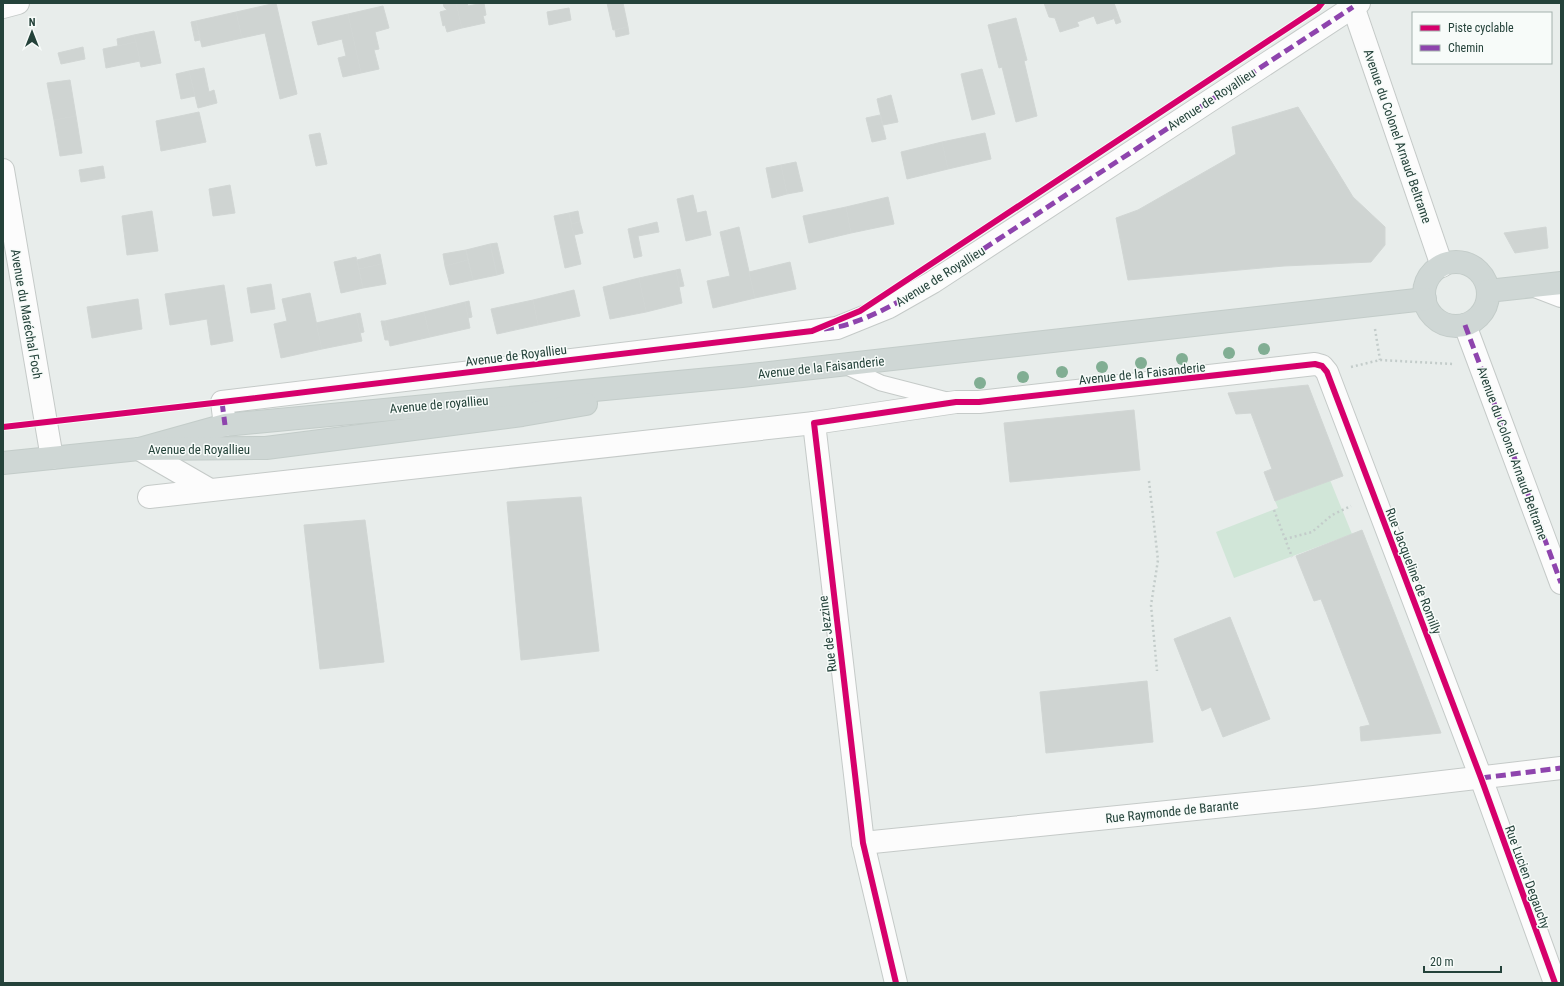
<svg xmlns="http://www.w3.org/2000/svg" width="1564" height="986" font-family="'Roboto Condensed',sans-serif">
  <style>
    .green { fill: #d1e6d8 }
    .building { fill: #cfd4d2; stroke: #d1d6d4 }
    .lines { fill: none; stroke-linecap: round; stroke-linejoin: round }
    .lane-casing { stroke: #c5cac8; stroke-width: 17 }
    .street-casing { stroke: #c5cac8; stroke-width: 24 }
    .primary-casing { stroke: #c3ccc9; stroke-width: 24 }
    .path { stroke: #c3ccca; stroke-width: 2.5; stroke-dasharray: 2 3; stroke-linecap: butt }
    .lane { stroke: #fcfcfc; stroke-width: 15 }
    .street { stroke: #fcfcfc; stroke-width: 22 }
    .primary { stroke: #cfd7d5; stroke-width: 22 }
    .quiet { stroke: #8e44ad; stroke-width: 5; stroke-dasharray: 10 5; stroke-linecap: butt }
    .cycleway-casing { stroke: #f7fbf9; stroke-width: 8 }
    .cycleway { stroke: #d6006c; stroke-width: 6 }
    .tree { fill: #81ae93 }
    .labels { text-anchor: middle; stroke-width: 3; stroke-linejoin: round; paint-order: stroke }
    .street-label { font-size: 13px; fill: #24423a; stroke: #f7fbf9 }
  </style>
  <rect width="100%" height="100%" fill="#e8edeb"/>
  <polygon class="green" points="1330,480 1352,534 1234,578 1216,532 1278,508 1275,501"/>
  <g class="building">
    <polygon points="276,3 297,94 280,99 265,33 242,38 236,12"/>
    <polygon points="443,3 456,3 462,28 447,32 445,25 443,26 440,12 447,10 444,7"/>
    <polygon points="456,3 467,3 468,6 484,3 486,15 483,16 485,23 462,28"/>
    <polygon points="607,3 623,3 628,27 613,30"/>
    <polygon points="1044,3 1114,3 1119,17 1097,24 1094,16 1077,22 1079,26 1060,32 1055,18 1049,17"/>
    <polygon points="383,6 389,28 375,32 379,49 374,50 379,69 361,73 348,14"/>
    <polygon points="569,8 571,20 549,25 547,12"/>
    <polygon points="236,12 242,38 202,47 196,21"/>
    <polygon points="348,14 361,73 343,77 338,58 346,56 342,39 318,45 312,22"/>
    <polygon points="1119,17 1121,22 1116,24 1114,18"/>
    <polygon points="1016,18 1027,60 1024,61 1037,116 1016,122 1002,67 999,68 988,25"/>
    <polygon points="196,21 200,40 195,41 191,22"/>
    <polygon points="628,27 629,34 616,37 615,30"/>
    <polygon points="154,31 161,63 141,67 134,35"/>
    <polygon points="134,35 136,42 118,46 117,39"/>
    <polygon points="136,42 140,61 106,68 103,49"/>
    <polygon points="83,47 85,59 61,64 58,53"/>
    <polygon points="204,68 209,92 214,90 217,103 198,108 189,71"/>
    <polygon points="982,69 995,114 972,120 961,74"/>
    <polygon points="189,71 195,96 181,99 176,74"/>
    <polygon points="70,80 76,116 54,120 47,83"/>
    <polygon points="891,95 898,122 883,125 877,99"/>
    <polygon points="1298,107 1353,197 1385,227 1385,245 1371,262 1284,266 1128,280 1116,218 1138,210 1236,154 1232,127"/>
    <polygon points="199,112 206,142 161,151 156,121"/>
    <polygon points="880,115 886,139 872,142 866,118"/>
    <polygon points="76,116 82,153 60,156 54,120"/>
    <polygon points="320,133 327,164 316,166 309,135"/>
    <polygon points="985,133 991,159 948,169 942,142"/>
    <polygon points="942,142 948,169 907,179 901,152"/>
    <polygon points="796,162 803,191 787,194 781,165"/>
    <polygon points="781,165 787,194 772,198 766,168"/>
    <polygon points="103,166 105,178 81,182 79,170"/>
    <polygon points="230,185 235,213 213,216 209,189"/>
    <polygon points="693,195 697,213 706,211 711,235 686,241 677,199"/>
    <polygon points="888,197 894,224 851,233 846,207"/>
    <polygon points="846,207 851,233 809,243 803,216"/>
    <polygon points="152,211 158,251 127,255 122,216"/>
    <polygon points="578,211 580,222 571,224 569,213"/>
    <polygon points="569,213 581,264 565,268 554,216"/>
    <polygon points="580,222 583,233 574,235 571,224"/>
    <polygon points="657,222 659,232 638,236 642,256 634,258 628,229"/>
    <polygon points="739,227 755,298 713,308 707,281 730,276 720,232"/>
    <polygon points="1546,227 1548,248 1515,253 1504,233"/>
    <polygon points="497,243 504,273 497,275 490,244"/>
    <polygon points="490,244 497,275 473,280 466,250"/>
    <polygon points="466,250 468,260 445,266 443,254"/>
    <polygon points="380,254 382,264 359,269 357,260"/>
    <polygon points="356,257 363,288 341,293 334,262"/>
    <polygon points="468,260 473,280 450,285 445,266"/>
    <polygon points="790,262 796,289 755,298 749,272"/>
    <polygon points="382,264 386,284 363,288 359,269"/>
    <polygon points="680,269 684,286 679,287 676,270"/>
    <polygon points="676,270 682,303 646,312 639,278"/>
    <polygon points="639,278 646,312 610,319 603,287"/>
    <polygon points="271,284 275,309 251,313 247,288"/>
    <polygon points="224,285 233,341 211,345 207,319 170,325 165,294"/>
    <polygon points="574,290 580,316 538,325 533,300"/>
    <polygon points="310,293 322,349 281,358 274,324 287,321 282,299"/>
    <polygon points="138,299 142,329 92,338 87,307"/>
    <polygon points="533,300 538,325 497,334 491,309"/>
    <polygon points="469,301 472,317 468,318 465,302"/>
    <polygon points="465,302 470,328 430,337 424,312"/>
    <polygon points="424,312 430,337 390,346 385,321"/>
    <polygon points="360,313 364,332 360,333 356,314"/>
    <polygon points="356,314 362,341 322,349 316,323"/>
    <polygon points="381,321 385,321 389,340 385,340"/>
    <polygon points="1308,385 1343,476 1275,501 1264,472 1272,469 1251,413 1236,414 1228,393"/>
    <polygon points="1134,410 1140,470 1010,482 1004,423"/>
    <polygon points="581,497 599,651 521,660 507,502"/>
    <polygon points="365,520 384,662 320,669 304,525"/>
    <polygon points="1362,530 1417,671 1441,733 1361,741 1360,727 1370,725 1321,599 1314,601 1296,556"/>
    <polygon points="1230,617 1270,719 1223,737 1211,707 1202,711 1174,639"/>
    <polygon points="1147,681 1153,742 1046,753 1040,692"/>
  </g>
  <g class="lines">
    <defs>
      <polyline id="lane" points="843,365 881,383 947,400"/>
      <g id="street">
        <polyline points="1352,3 1442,266"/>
        <polyline points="3,7 18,3"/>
        <polyline points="3,170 52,458"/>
        <polyline points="1535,286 1561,296"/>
        <polyline points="1465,325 1561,583"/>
        <polyline points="225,425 222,402 837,328 889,307 933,282 1359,3"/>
        <polyline points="139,449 210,490"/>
        <polyline points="149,497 814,423"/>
        <polyline points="863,843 1314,797 1561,768"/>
        <polyline points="896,983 863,843 814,423 956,402 979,402 1315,364 1322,366 1327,372 1481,778 1555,983"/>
      </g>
      <g id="primary">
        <circle cx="1456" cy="294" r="32"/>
        <polyline points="1488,291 1561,283"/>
        <polyline points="139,449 225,425 742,376 1425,299"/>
        <polyline points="3,463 139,449 266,448 522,415 586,404"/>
      </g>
    </defs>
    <use href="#lane" class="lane-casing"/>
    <use href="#street" class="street-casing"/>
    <use href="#primary" class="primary-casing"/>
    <g class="path">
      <polyline points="1375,329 1380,360"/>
      <polyline points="1351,367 1380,360 1453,364"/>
      <polyline points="1149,481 1158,560 1151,605 1157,671"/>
      <polyline points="1274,510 1292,557"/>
      <polyline points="1285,539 1312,532 1332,515 1351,506"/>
    </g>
    <use href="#lane" class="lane"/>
    <use href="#street" class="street"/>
    <use href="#primary" class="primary"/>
    <g class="quiet">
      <polyline points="1465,325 1561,583"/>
      <path d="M824,329c36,-3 78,-29 109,-47l420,-275"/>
      <polyline points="222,402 225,425"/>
      <polyline points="1481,778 1561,768"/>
    </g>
    <defs>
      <g id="cycleway">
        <polyline points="3,427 222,402 812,331 860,311 1318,8 1322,3"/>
        <polyline points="896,983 863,843 814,423 956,402 979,402 1315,364 1322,366 1327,372 1481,778 1555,983"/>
      </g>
    </defs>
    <use href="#cycleway" class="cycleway-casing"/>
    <use href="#cycleway" class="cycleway"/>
  </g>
  <g class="tree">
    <circle cx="1264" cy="349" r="6"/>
    <circle cx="1229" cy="353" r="6"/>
    <circle cx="1182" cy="359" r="6"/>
    <circle cx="1141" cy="363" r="6"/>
    <circle cx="1102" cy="367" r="6"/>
    <circle cx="1062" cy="372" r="6"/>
    <circle cx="1023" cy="377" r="6"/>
    <circle cx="980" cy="383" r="6"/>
  </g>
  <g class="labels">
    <g class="street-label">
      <text transform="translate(1211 99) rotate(-33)" y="5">Avenue de Royallieu</text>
      <text transform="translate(1398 136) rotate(71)" y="5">Avenue du Colonel Arnaud Beltrame</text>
      <text transform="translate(940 276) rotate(-32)" y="5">Avenue de Royallieu</text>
      <text transform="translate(27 314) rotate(80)" y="5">Avenue du Maréchal Foch</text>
      <text transform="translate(516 355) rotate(-7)" y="5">Avenue de Royallieu</text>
      <text transform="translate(821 367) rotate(-6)" y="5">Avenue de la Faisanderie</text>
      <text transform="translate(1142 373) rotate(-6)" y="5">Avenue de la Faisanderie</text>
      <text transform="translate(439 404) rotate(-5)" y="5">Avenue de royallieu</text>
      <text x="199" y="454">Avenue de Royallieu</text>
      <text transform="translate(1513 453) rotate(70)" y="5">Avenue du Colonel Arnaud Beltrame</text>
      <text transform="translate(1414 571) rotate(69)" y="5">Rue Jacqueline de Romilly</text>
      <text transform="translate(827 634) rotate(-97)" y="5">Rue de Jezzine</text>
      <text transform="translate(1172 811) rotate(-6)" y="5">Rue Raymonde de Barante</text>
      <text transform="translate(1528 877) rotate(70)" y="5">Rue Lucien Degauchy</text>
    </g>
  </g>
  <rect width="1564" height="986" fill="none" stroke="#24423a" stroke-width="8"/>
  <rect x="1412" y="12" width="140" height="52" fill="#f7fbf9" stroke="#a3b1ad"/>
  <rect x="1420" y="25" width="20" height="6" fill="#d6006c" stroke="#a3b1ad"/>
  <text x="1448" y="32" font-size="12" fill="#24423a">Piste cyclable</text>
  <rect x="1420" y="45" width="20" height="6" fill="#8e44ad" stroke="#a3b1ad"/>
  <text x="1448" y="52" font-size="12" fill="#24423a">Chemin</text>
  <g transform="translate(32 32)" stroke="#f7fbf9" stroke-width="3" paint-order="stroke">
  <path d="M0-3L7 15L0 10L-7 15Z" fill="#24423a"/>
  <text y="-6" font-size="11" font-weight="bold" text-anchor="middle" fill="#24423a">N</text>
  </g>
  <path d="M1424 966v6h77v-6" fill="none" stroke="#24423a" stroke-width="2"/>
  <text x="1430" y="966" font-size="12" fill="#24423a" stroke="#f7fbf9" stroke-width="3" paint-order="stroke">20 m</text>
</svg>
